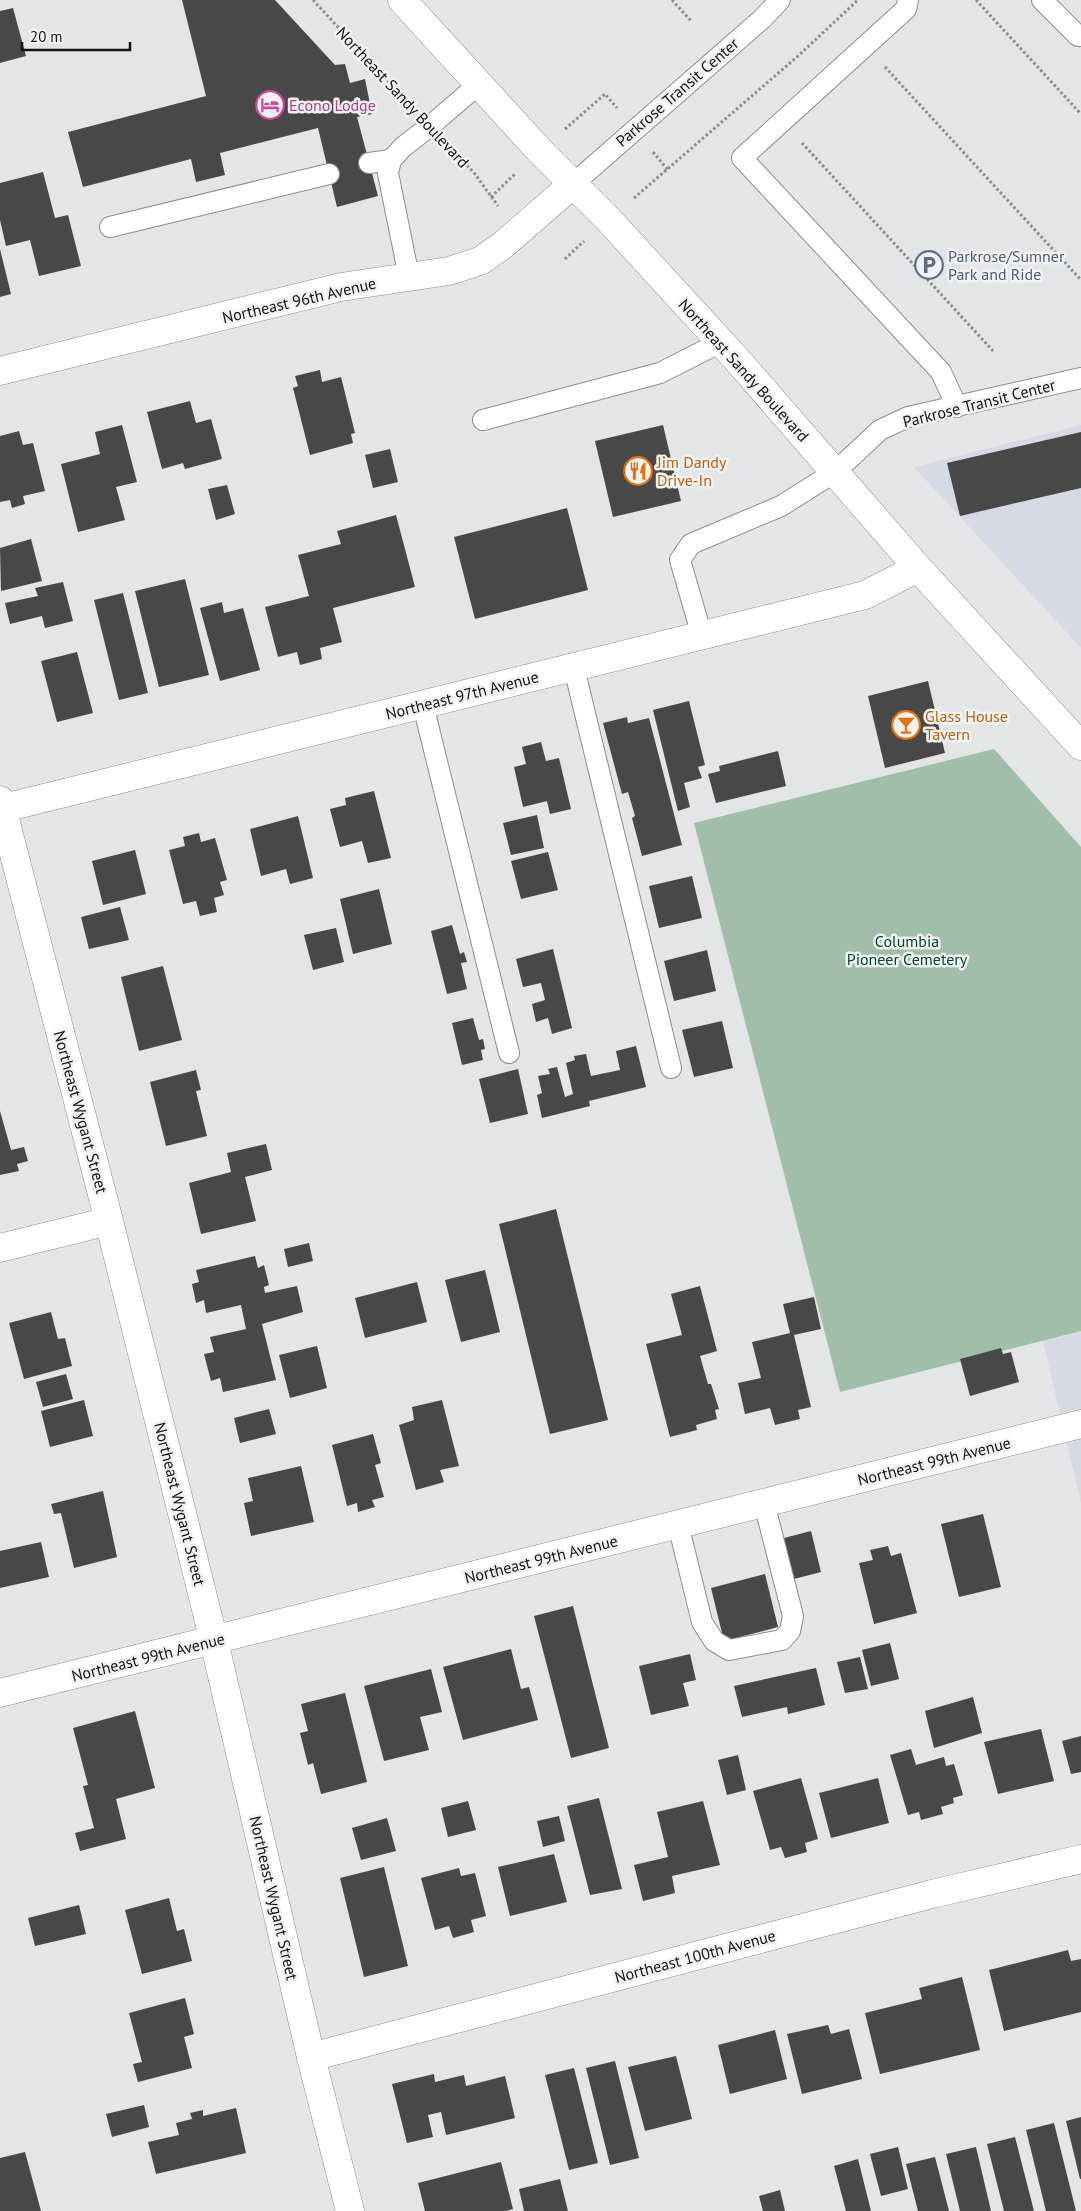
<svg xmlns="http://www.w3.org/2000/svg" width="1081" height="2211" font-family="'PT Sans',sans-serif">
  <style>
    .built { fill: #d6dae2 }
    .green { fill: #a1bea8 }
    .building { fill: #484849 }
    .lines { fill: none; stroke-linecap: round; stroke-linejoin: round }
    .service-casing { stroke: #8c8d8e; stroke-width: 22 }
    .minor-casing { stroke: #8c8d8e; stroke-width: 29 }
    .primary-casing { stroke: #8c8d8e; stroke-width: 29 }
    .path { stroke: #8a8b8c; stroke-width: 3; stroke-dasharray: 2.5 2.5; stroke-linecap: butt }
    .service { stroke: #fff; stroke-width: 20 }
    .minor { stroke: #fff; stroke-width: 28 }
    .primary { stroke: #fff; stroke-width: 28 }
    .labels { text-anchor: middle; stroke-width: 5; stroke-linejoin: round; paint-order: stroke }
    .street-label { font-size: 16px; fill: #131314; stroke: #f1f2f4 }
    .hotel-label { font-size: 16px; fill: #b23c85; stroke: #f1f2f4; text-anchor: start }
    .service-label { font-size: 16px; fill: #4e5e75; stroke: #f1f2f4; text-anchor: start }
    .food-label { font-size: 16px; fill: #c56008; stroke: #f1f2f4; text-anchor: start }
    .park-label { font-size: 16px; fill: #004923; stroke: #f1f2f4 }
  </style>
  <rect width="100%" height="100%" fill="#e4e5e6"/>
  <g class="built">
    <polygon points="1081,425 1081,648 914,467"/>
    <polygon points="1081,1331 1081,1503 1043,1341"/>
  </g>
  <polygon class="green" points="994,749 1081,847 1081,1331 840,1392 694,823"/>
  <g class="building">
    <polygon points="182,0 275,0 335,65 345,64 350,83 365,79 372,114 357,117 378,196 337,207 318,128 220,153 225,175 196,182 191,159 83,187 68,132 206,96"/>
    <polygon points="13,8 26,56 0,63 0,11"/>
    <polygon points="43,172 55,218 68,215 81,266 39,276 30,240 6,246 0,220 0,183"/>
    <polygon points="0,249 11,294 0,297"/>
    <polygon points="320,370 322,382 341,377 355,433 351,434 353,443 310,455 293,388 298,386 295,376"/>
    <polygon points="190,401 196,423 211,419 222,459 185,469 183,463 162,469 147,412"/>
    <polygon points="122,425 137,482 116,487 125,520 78,532 61,464 100,454 95,432"/>
    <polygon points="663,425 681,501 613,517 595,441"/>
    <polygon points="19,431 23,445 33,443 45,491 23,496 25,504 12,508 10,500 0,502 0,436"/>
    <polygon points="1081,432 1081,488 960,516 947,463"/>
    <polygon points="390,449 398,482 373,488 365,455"/>
    <polygon points="227,485 235,514 216,520 208,489"/>
    <polygon points="567,508 588,590 475,619 454,537"/>
    <polygon points="396,515 415,587 333,608 342,642 320,648 322,659 300,665 297,652 278,657 265,607 309,596 298,555 341,544 337,531"/>
    <polygon points="31,539 42,581 1,591 0,548"/>
    <polygon points="185,579 209,675 159,687 135,591"/>
    <polygon points="63,582 73,621 45,628 42,616 10,624 5,603 38,596 35,588"/>
    <polygon points="123,593 148,693 119,700 94,600"/>
    <polygon points="222,602 224,613 243,608 260,670 220,681 200,608"/>
    <polygon points="77,652 93,713 57,722 41,661"/>
    <polygon points="928,681 945,753 885,768 868,696"/>
    <polygon points="689,701 705,765 698,767 702,778 684,783 690,807 678,811 653,710"/>
    <polygon points="627,717 628,723 649,718 682,845 642,856 632,818 635,816 628,792 622,794 603,723"/>
    <polygon points="541,742 546,761 559,758 571,809 550,814 547,801 523,807 514,767 526,764 522,747"/>
    <polygon points="778,751 786,786 716,803 708,774 720,771 719,766"/>
    <polygon points="374,791 391,858 368,863 362,841 340,847 330,809 346,805 345,798"/>
    <polygon points="537,815 544,848 511,855 503,823"/>
    <polygon points="298,816 313,878 290,884 286,869 261,876 250,829"/>
    <polygon points="199,833 201,842 215,838 227,880 220,882 224,895 214,898 217,912 200,916 196,901 183,904 169,850 185,846 183,837"/>
    <polygon points="135,850 146,894 103,905 92,861"/>
    <polygon points="548,852 558,890 521,899 511,861"/>
    <polygon points="692,876 702,918 659,928 649,886"/>
    <polygon points="379,889 392,944 353,954 340,899"/>
    <polygon points="120,907 129,940 89,949 81,917"/>
    <polygon points="452,925 460,954 464,952 467,962 461,963 467,989 447,994 431,931"/>
    <polygon points="336,928 344,962 313,970 304,935"/>
    <polygon points="553,949 572,1028 552,1034 548,1018 536,1022 532,1004 545,1000 541,983 523,987 516,959"/>
    <polygon points="707,950 716,991 674,1001 664,961"/>
    <polygon points="163,966 182,1040 139,1051 121,977"/>
    <polygon points="473,1018 479,1040 483,1039 485,1049 481,1050 483,1060 462,1065 452,1023"/>
    <polygon points="722,1021 733,1068 694,1077 682,1030"/>
    <polygon points="636,1046 646,1087 589,1101 590,1106 542,1118 537,1095 542,1093 538,1076 550,1074 548,1069 557,1067 565,1097 573,1094 566,1063 575,1060 574,1056 586,1054 591,1076 620,1070 616,1051"/>
    <polygon points="518,1069 528,1114 490,1123 479,1079"/>
    <polygon points="196,1070 201,1090 196,1091 207,1136 166,1146 150,1082"/>
    <polygon points="0,1111 11,1150 24,1147 28,1161 17,1164 19,1171 0,1175"/>
    <polygon points="266,1144 272,1170 245,1177 256,1221 201,1234 189,1183 231,1172 227,1153"/>
    <polygon points="556,1209 608,1420 550,1434 499,1224"/>
    <polygon points="309,1243 313,1261 288,1267 284,1249"/>
    <polygon points="255,1256 258,1268 264,1265 269,1285 264,1287 265,1293 297,1286 303,1312 262,1324 276,1380 223,1392 220,1378 211,1381 204,1354 214,1352 210,1337 246,1329 241,1305 206,1313 204,1300 196,1303 192,1284 199,1282 196,1270"/>
    <polygon points="485,1270 500,1332 461,1342 445,1280"/>
    <polygon points="417,1282 427,1322 365,1338 355,1298"/>
    <polygon points="700,1286 717,1351 700,1356 708,1384 711,1384 719,1409 715,1410 717,1419 696,1425 697,1430 670,1437 646,1344 682,1335 671,1294"/>
    <polygon points="814,1297 821,1329 794,1335 811,1407 798,1410 800,1419 775,1425 770,1408 745,1414 738,1383 761,1378 752,1342 790,1333 783,1304"/>
    <polygon points="51,1312 58,1339 65,1338 72,1366 24,1379 9,1323"/>
    <polygon points="317,1346 327,1388 290,1398 279,1355"/>
    <polygon points="1001,1348 1003,1354 1011,1352 1019,1382 970,1396 960,1359"/>
    <polygon points="66,1374 73,1399 43,1407 36,1382"/>
    <polygon points="84,1400 93,1436 50,1447 41,1411"/>
    <polygon points="442,1400 459,1466 440,1470 444,1482 416,1490 399,1425 414,1420 412,1407"/>
    <polygon points="269,1409 276,1434 240,1443 234,1418"/>
    <polygon points="373,1434 381,1463 375,1465 384,1497 372,1500 375,1507 358,1512 357,1503 347,1506 332,1445"/>
    <polygon points="301,1466 314,1522 251,1536 244,1503 253,1501 248,1478"/>
    <polygon points="103,1491 117,1557 74,1568 61,1513 54,1514 51,1504"/>
    <polygon points="983,1514 1001,1587 959,1597 941,1524"/>
    <polygon points="811,1531 821,1572 794,1579 784,1538"/>
    <polygon points="41,1542 49,1577 0,1588 0,1551"/>
    <polygon points="888,1546 891,1556 901,1553 917,1613 874,1624 859,1563 873,1560 870,1550"/>
    <polygon points="765,1574 778,1627 724,1641 711,1588"/>
    <polygon points="573,1606 609,1748 571,1758 534,1616"/>
    <polygon points="890,1643 899,1679 871,1686 862,1650"/>
    <polygon points="511,1649 521,1689 529,1687 538,1720 463,1740 443,1667"/>
    <polygon points="690,1654 696,1680 683,1683 689,1706 651,1715 639,1666"/>
    <polygon points="860,1657 868,1689 845,1693 837,1662"/>
    <polygon points="816,1668 825,1705 788,1714 787,1707 742,1717 734,1686"/>
    <polygon points="431,1669 442,1712 420,1717 429,1750 384,1761 364,1686"/>
    <polygon points="345,1693 367,1782 321,1794 313,1763 308,1765 300,1733 308,1731 301,1704"/>
    <polygon points="973,1697 982,1733 934,1748 925,1711"/>
    <polygon points="135,1711 155,1788 116,1799 126,1839 80,1851 75,1833 94,1828 83,1786 88,1785 73,1728"/>
    <polygon points="1041,1729 1054,1781 998,1794 984,1742"/>
    <polygon points="1081,1736 1081,1772 1071,1774 1062,1741"/>
    <polygon points="911,1749 916,1765 944,1757 946,1766 954,1764 963,1795 953,1798 954,1803 941,1807 943,1814 921,1820 919,1812 908,1815 890,1755"/>
    <polygon points="738,1755 746,1790 727,1795 718,1760"/>
    <polygon points="801,1778 818,1839 805,1843 807,1852 785,1858 781,1847 770,1850 753,1791"/>
    <polygon points="878,1778 889,1823 831,1838 819,1793"/>
    <polygon points="599,1798 622,1889 590,1895 567,1806"/>
    <polygon points="468,1801 476,1830 448,1837 441,1808"/>
    <polygon points="703,1801 720,1865 672,1876 675,1893 643,1901 634,1865 668,1857 657,1812"/>
    <polygon points="559,1816 565,1841 543,1847 537,1821"/>
    <polygon points="387,1818 396,1851 361,1860 352,1828"/>
    <polygon points="554,1854 567,1902 510,1916 498,1867"/>
    <polygon points="384,1867 408,1966 364,1977 340,1878"/>
    <polygon points="459,1868 461,1876 475,1873 486,1916 471,1920 474,1932 453,1938 449,1926 435,1930 421,1878"/>
    <polygon points="169,1898 177,1931 184,1929 192,1961 142,1974 125,1910"/>
    <polygon points="79,1905 86,1934 35,1946 28,1918"/>
    <polygon points="1068,1950 1071,1961 1081,1959 1081,2012 1004,2031 989,1970"/>
    <polygon points="962,1977 980,2050 880,2074 865,2013 922,1999 919,1988"/>
    <polygon points="185,1998 194,2034 184,2037 192,2068 138,2082 133,2064 142,2062 129,2013"/>
    <polygon points="828,2025 831,2034 849,2029 862,2079 802,2094 787,2034"/>
    <polygon points="775,2030 787,2079 730,2094 718,2045"/>
    <polygon points="676,2056 692,2119 645,2131 628,2067"/>
    <polygon points="615,2061 639,2158 610,2165 586,2068"/>
    <polygon points="574,2068 598,2163 569,2170 545,2075"/>
    <polygon points="434,2074 435,2082 464,2075 466,2086 505,2076 515,2118 446,2135 441,2112 428,2115 433,2137 407,2143 392,2084"/>
    <polygon points="144,2105 149,2127 112,2137 106,2114"/>
    <polygon points="236,2108 246,2153 156,2174 148,2142 179,2135 176,2123 192,2119 190,2113 203,2110 203,2116"/>
    <polygon points="1081,2117 1081,2179 1080,2179 1066,2121"/>
    <polygon points="1054,2123 1076,2211 1046,2211 1026,2130"/>
    <polygon points="1015,2137 1034,2211 1004,2211 987,2144"/>
    <polygon points="898,2147 908,2189 881,2196 870,2154"/>
    <polygon points="976,2147 991,2211 960,2211 946,2154"/>
    <polygon points="25,2152 41,2211 0,2211 0,2158"/>
    <polygon points="935,2157 949,2211 918,2211 906,2164"/>
    <polygon points="858,2159 871,2211 846,2211 834,2166"/>
    <polygon points="501,2162 513,2209 506,2211 425,2211 418,2183"/>
    <polygon points="560,2179 568,2211 524,2211 519,2189"/>
    <polygon points="780,2190 785,2211 763,2211 759,2196"/>
  </g>
  <g class="lines">
    <defs>
      <g id="service">
        <polyline points="908,0 906,9 742,158 941,372 957,407"/>
        <polyline points="1042,0 1078,36 1081,36"/>
        <polyline points="369,163 391,160"/>
        <polyline points="573,184 762,19 780,0"/>
        <polyline points="110,227 329,174"/>
        <polyline points="409,277 388,173 391,160 403,147 430,126 479,84"/>
        <polyline points="483,420 660,373 721,342"/>
        <polyline points="702,636 680,560 691,544 781,506 835,472 880,430 908,417 1081,378"/>
        <polyline points="574,668 671,1068"/>
        <polyline points="423,705 509,1053"/>
        <polyline points="678,1524 702,1622 714,1641 729,1650 782,1640 790,1631 793,1616 764,1503"/>
      </g>
      <g id="minor">
        <polyline points="0,371 341,287 449,271 480,261 503,245 573,184"/>
        <polyline points="0,800 109,1221 214,1641 311,2057 350,2211"/>
        <polyline points="0,809 865,595 918,568"/>
        <polyline points="0,1248 109,1221"/>
        <polyline points="0,1693 1081,1424"/>
        <polyline points="311,2057 932,1894 1081,1859"/>
      </g>
      <polyline id="primary" points="402,0 540,151 608,219 739,362 918,568 1081,746"/>
    </defs>
    <use href="#service" class="service-casing"/>
    <use href="#minor" class="minor-casing"/>
    <use href="#primary" class="primary-casing"/>
    <g class="path">
      <polyline points="313,0 411,106"/>
      <polyline points="672,0 692,22"/>
      <polyline points="976,0 1081,114"/>
      <polyline points="885,67 1081,280"/>
      <polyline points="565,129 605,94 617,108"/>
      <polyline points="802,143 994,352"/>
      <polyline points="450,147 475,174 498,206"/>
      <polyline points="653,152 668,170"/>
      <polyline points="491,197 516,173"/>
      <polyline points="634,198 798,56 858,0"/>
      <polyline points="565,259 584,241"/>
    </g>
    <use href="#service" class="service"/>
    <use href="#minor" class="minor"/>
    <use href="#primary" class="primary"/>
  </g>
  <defs>
    <symbol id="hotel-ring" viewBox="-11 -11 22 22"><circle r="9.5" fill="#f1f2f4" stroke="#d1479c" stroke-width="1.5"/><path d="M-6-4.5h1.5V1H6V5H4.5V3h-9V5H-6ZM-4 0a1.8 1.8 0 1 1 3.6 0ZM.5 0V-2.5h3Q6-2.5 6 0Z" fill="#d1479c"/></symbol>
    <symbol id="parking-ring" viewBox="-11 -11 22 22"><circle r="9.5" fill="#f1f2f4" stroke="#5c6f8a" stroke-width="1.5"/><path d="M-3.5-5.5H1a3.5 3.5 0 0 1 0 7H-1V5.5H-3.5ZM-1-3.4V-.6H.8a1.4 1.4 0 0 0 0-2.8Z" fill="#5c6f8a"/></symbol>
    <symbol id="restaurant-ring" viewBox="-11 -11 22 22"><circle r="9.5" fill="#f1f2f4" stroke="#e8710a" stroke-width="1.5"/><path d="M-5-6h1v4h1v-4h1v4h1v-4h1v5L-1.5 .5V6h-2V.5L-5-1ZM5-6V6H3V1.5H1.5Q1.5-4 5-6Z" fill="#e8710a"/></symbol>
    <symbol id="bar-ring" viewBox="-11 -11 22 22"><circle r="9.5" fill="#f1f2f4" stroke="#e8710a" stroke-width="1.5"/><path d="M-6-5H6L.8 .8V4.5H3.5V6h-7V4.5H-.8V.8Z" fill="#e8710a"/></symbol>
  </defs>
  <g fill-rule="evenodd">
    <use href="#hotel-ring" x="254" y="89" width="32" height="32"/>
    <use href="#parking-ring" x="913" y="249" width="32" height="32"/>
    <use href="#restaurant-ring" x="622" y="455" width="32" height="32"/>
    <use href="#bar-ring" x="890" y="709" width="32" height="32"/>
  </g>
  <g class="labels">
    <g class="street-label">
      <text transform="translate(677 92) rotate(-41)" y="6">Parkrose Transit Center</text>
      <text transform="translate(403 97) rotate(47)" y="6">Northeast Sandy Boulevard</text>
      <text transform="translate(299 300) rotate(-13)" y="6">Northeast 96th Avenue</text>
      <text transform="translate(744 370) rotate(48)" y="6">Northeast Sandy Boulevard</text>
      <text transform="translate(979 403) rotate(-14)" y="6">Parkrose Transit Center</text>
      <text transform="translate(462 695) rotate(-14)" y="6">Northeast 97th Avenue</text>
      <text transform="translate(81 1112) rotate(75)" y="6">Northeast Wygant Street</text>
      <text transform="translate(934 1461) rotate(-14)" y="6">Northeast 99th Avenue</text>
      <text transform="translate(180 1504) rotate(76)" y="6">Northeast Wygant Street</text>
      <text transform="translate(541 1559) rotate(-14)" y="6">Northeast 99th Avenue</text>
      <text transform="translate(148 1657) rotate(-14)" y="6">Northeast 99th Avenue</text>
      <text transform="translate(274 1898) rotate(77)" y="6">Northeast Wygant Street</text>
      <text transform="translate(695 1956) rotate(-15)" y="6">Northeast 100th Avenue</text>
    </g>
    <g class="hotel-label">
      <text x="289" y="111">Econo Lodge</text>
    </g>
    <g class="service-label">
      <text x="948" y="262">Parkrose/Sumner<tspan x="948" dy="18">Park and Ride</tspan></text>
    </g>
    <g class="food-label">
      <text x="657" y="468">Jim Dandy<tspan x="657" dy="18">Drive-In</tspan></text>
      <text x="925" y="722">Glass House<tspan x="925" dy="18">Tavern</tspan></text>
    </g>
    <g class="park-label">
      <text x="907" y="947">Columbia<tspan x="907" dy="18">Pioneer Cemetery</tspan></text>
    </g>
  </g>
  <path d="M22 42v8h108v-8" fill="none" stroke="#131314" stroke-width="2.5"/>
  <text x="30" y="42" font-size="15" fill="#131314" stroke="#f1f2f4" stroke-width="4" paint-order="stroke">20 m</text>
</svg>
